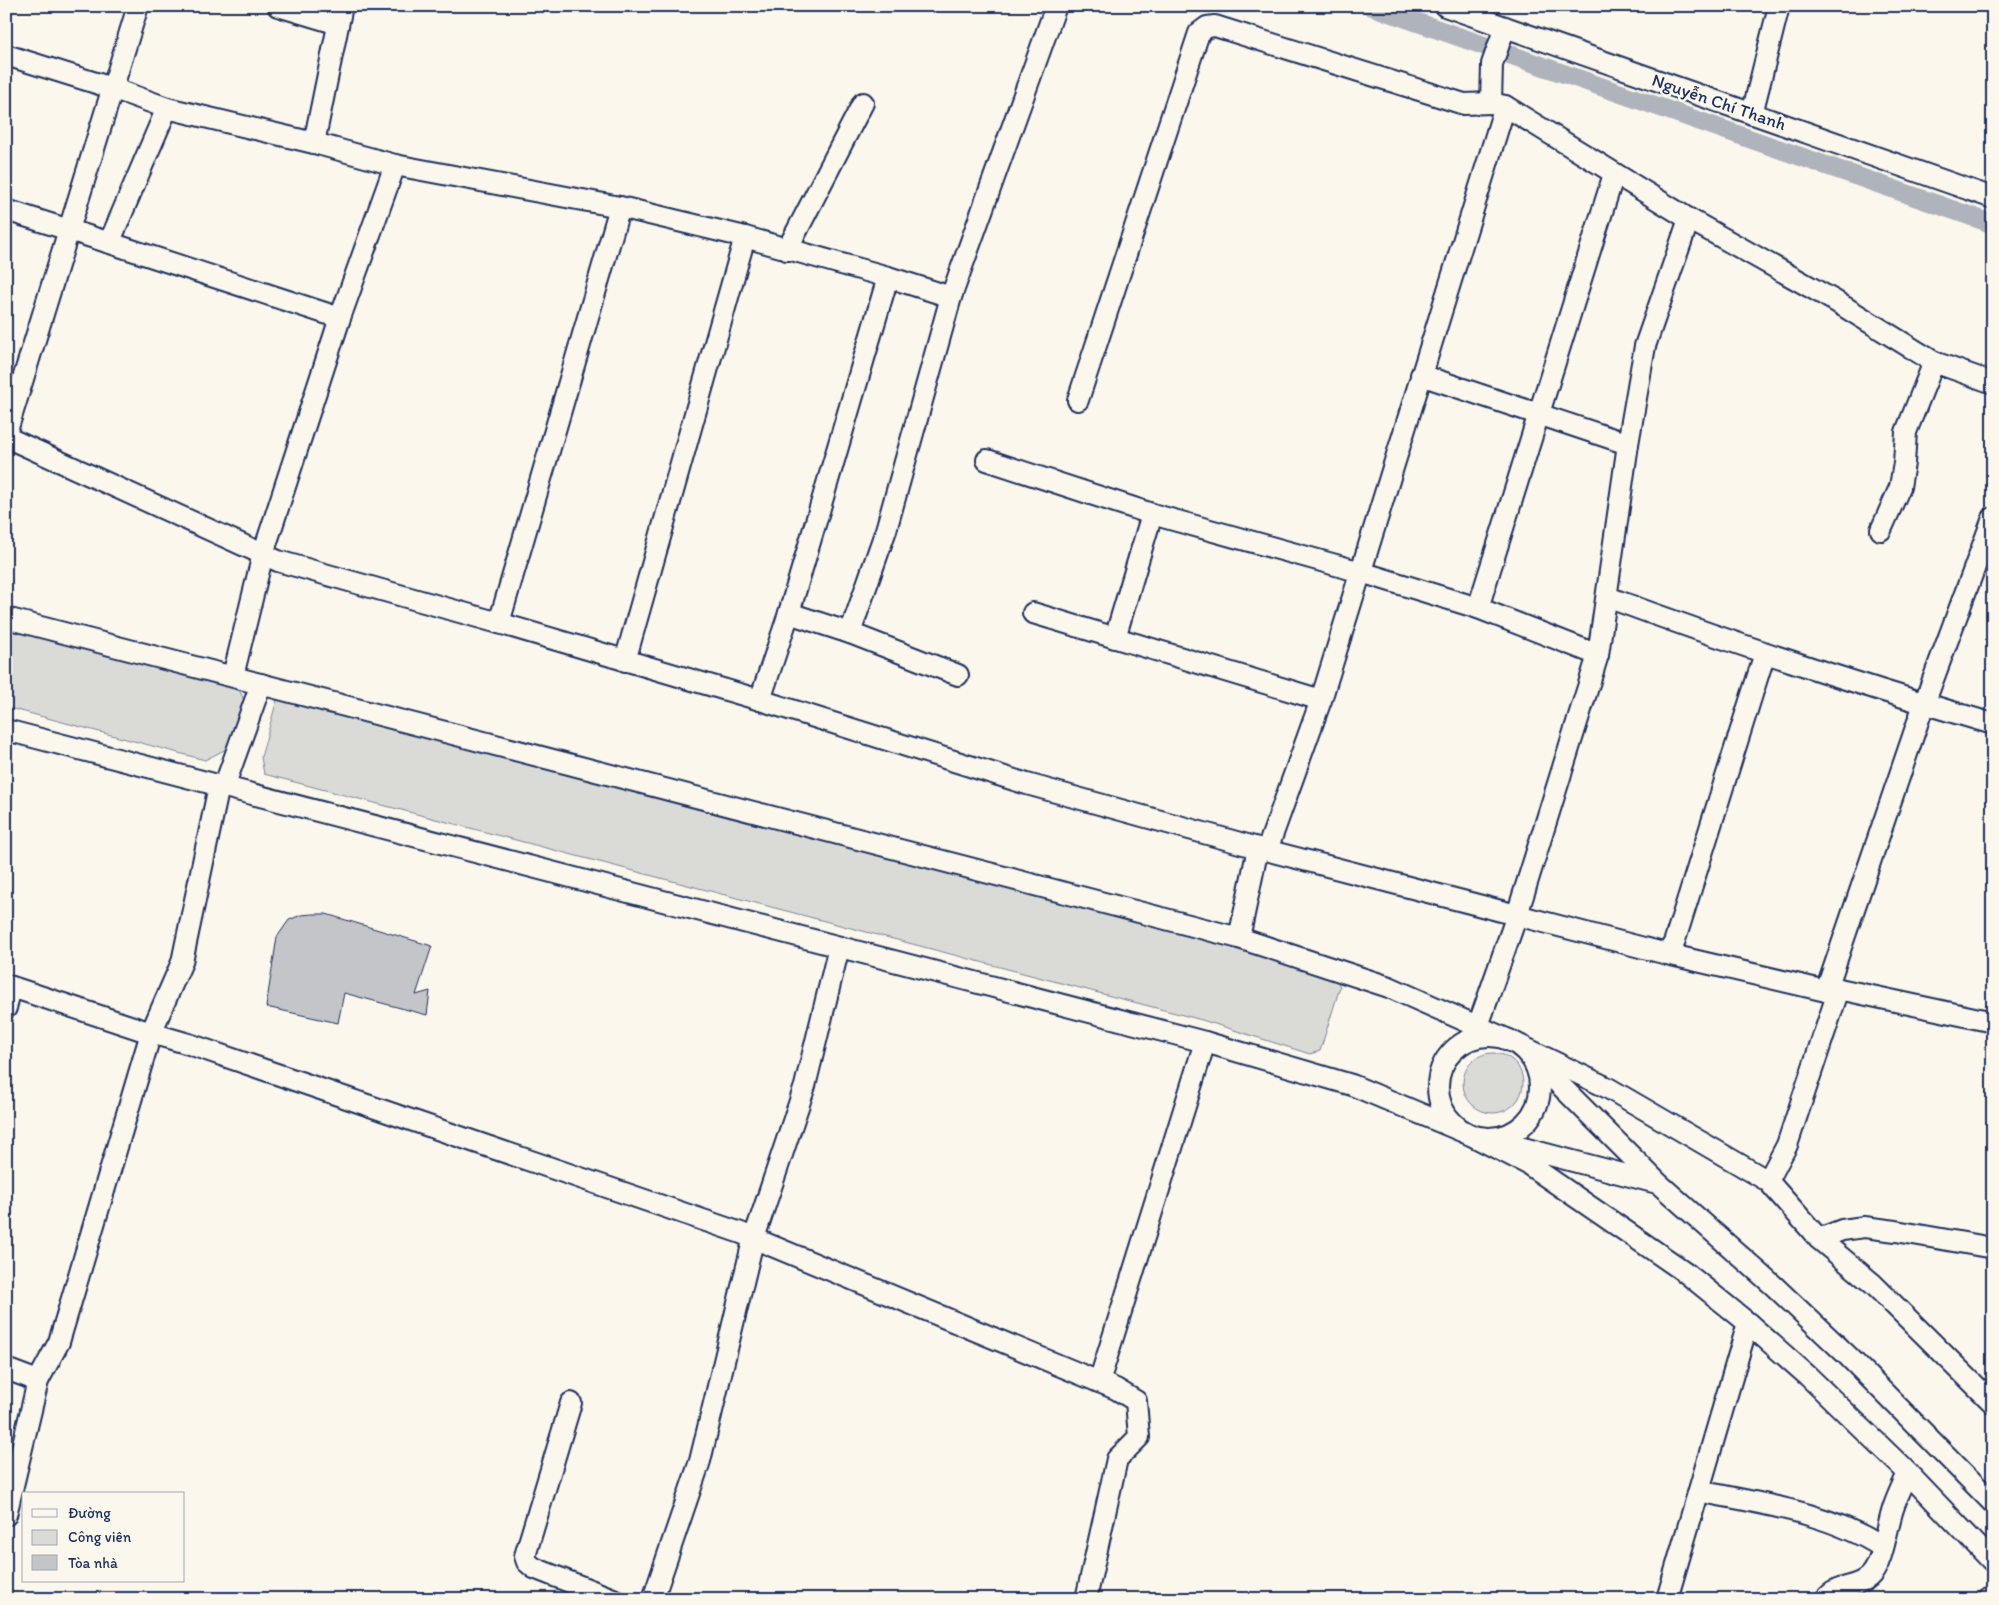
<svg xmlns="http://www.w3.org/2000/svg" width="1999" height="1605" font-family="Itim,sans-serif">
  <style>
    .green { fill: #dadad7; stroke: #7a849a }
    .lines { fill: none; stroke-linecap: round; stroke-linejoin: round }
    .canal { stroke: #afb3bb; stroke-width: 19 }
    .building { fill: #c3c5c9; stroke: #1b2f5e }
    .minor-casing { stroke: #1b2f5e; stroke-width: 24 }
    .minor { stroke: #fbf7ec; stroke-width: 20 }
    .labels { text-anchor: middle; stroke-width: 5; stroke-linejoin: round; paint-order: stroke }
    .street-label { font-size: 18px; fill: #1b2f5e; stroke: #fbf7ec }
  </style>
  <rect width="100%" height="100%" fill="#fbf7ec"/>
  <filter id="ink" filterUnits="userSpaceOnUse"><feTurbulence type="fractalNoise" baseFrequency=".02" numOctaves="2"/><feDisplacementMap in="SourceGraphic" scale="10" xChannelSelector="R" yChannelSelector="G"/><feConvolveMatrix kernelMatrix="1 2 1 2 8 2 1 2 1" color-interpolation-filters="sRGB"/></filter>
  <g filter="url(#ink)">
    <g class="green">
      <polygon points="6,623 236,683 244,700 228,748 205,760 6,707"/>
      <polygon points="278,696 1227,942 1337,979 1340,987 1320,1051 1310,1054 1202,1020 264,774 261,757"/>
      <circle cx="1493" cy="1083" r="30"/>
    </g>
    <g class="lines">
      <polyline class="canal" points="1371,6 1993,224"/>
    </g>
    <polygon class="building" points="313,914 326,914 432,946 416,995 430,991 427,1015 344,993 338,1023 266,1007 277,937 289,920 301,915"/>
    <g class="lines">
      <defs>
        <g id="minor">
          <polyline points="278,6 338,24"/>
          <polyline points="1445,6 1993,198"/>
          <polyline points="1505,27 1492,64 1491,103 1505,106 1689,219 1835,301 1934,362 1993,383"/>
          <polyline points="6,55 112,88 167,108 314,143 395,165 620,207 745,237 888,277 951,297"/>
          <polyline points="1752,114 1779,6"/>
          <polyline points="314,143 342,6"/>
          <polyline points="6,210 107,242 113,234 167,108"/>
          <polyline points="107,242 340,318"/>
          <polyline points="787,250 863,103"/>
          <polyline points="1421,375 1628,444"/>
          <polyline points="1078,400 1199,33 1207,27 1215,26 1464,104 1491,103"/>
          <polyline points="6,434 138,6"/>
          <polyline points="6,437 278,561 499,623 760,700 1027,784 1258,848 1667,954 1826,991 1839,989 1993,1022"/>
          <polyline points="987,460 1152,514 1361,572 1478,608 1598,655"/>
          <polyline points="1881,530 1900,487 1904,463 1906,432 1934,362"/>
          <path d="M1607,597c127,47 256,89 386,127"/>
          <polyline points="1478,608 1614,174"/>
          <polyline points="789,613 850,633 958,675"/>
          <polyline points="1033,613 1321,700"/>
          <polyline points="6,618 1239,938 1389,987 1513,1042 1608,1088 1768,1181 1819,1239 1873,1284 1993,1403"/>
          <polyline points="499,623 620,207"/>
          <polyline points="850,633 886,530 951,297 1056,6"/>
          <polyline points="1115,638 1152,514"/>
          <polyline points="625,661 745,237"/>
          <polyline points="233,676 263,554 340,318 395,165"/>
          <polyline points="760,700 789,613 888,277"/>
          <polyline points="6,730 1205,1042 1352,1085 1471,1135 1528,1164 1685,1272 1748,1323 1808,1376 1902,1467 1993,1562"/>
          <polyline points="224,787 261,684"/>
          <polyline points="1267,850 1321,700 1505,106"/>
          <polyline points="1239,938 1258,848"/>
          <polyline points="1667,954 1674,943 1765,653"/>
          <polyline points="6,985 151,1033 189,1044 741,1233 1116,1389 1136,1401 1139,1437 1117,1459 1086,1599"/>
          <polyline points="1826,991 1924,704 1993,518"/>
          <polyline points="6,1008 11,987"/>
          <polyline points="1478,1026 1517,915 1598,655 1628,444 1645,346 1689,219"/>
          <circle cx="1489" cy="1087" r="51"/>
          <polyline points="1531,1056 1658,1183 1773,1285 1848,1356 1993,1503"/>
          <polyline points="1504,1143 1657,1183"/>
          <polyline points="1768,1181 1787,1145 1839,989"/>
          <polyline points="1819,1239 1842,1230 1864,1227 1896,1231 1993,1248"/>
          <polyline points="6,1369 38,1381"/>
          <polyline points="1099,1382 1205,1042"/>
          <polyline points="571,1403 525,1556 527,1562 534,1568 613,1599"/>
          <path d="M1699,1491c62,13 129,21 183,56"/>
          <polyline points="6,1515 38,1381 59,1342 151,1033 182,962 219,786"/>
          <polyline points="653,1599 700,1461 753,1241 805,1086 839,947"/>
          <polyline points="1667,1599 1748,1323"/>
          <path d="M1826,1599c10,-15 31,-10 43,-22 14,-12 18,-51 24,-68 4,-13 10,-24 15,-36"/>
          <polyline points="1989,1599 1993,1596"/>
        </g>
      </defs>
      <use href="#minor" class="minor-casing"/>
      <use href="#minor" class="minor"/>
    </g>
  </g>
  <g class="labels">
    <g class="street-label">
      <text transform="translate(1719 102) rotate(19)" y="6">Nguyễn Chí Thanh</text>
    </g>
  </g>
  <rect width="1999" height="1605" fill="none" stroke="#fbf7ec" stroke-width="25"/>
  <rect x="12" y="12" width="1974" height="1580" fill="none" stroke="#1b2f5e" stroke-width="2" filter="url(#ink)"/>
  <rect x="22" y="1492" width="162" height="90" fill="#fbf7ec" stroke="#a1a7b3"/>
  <rect x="32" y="1509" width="25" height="8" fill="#fbf7ec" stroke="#a1a7b3"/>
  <text x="68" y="1518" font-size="15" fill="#1b2f5e">Đường</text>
  <rect x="32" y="1530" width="25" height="15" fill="#dadad7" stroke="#a1a7b3"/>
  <text x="68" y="1542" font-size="15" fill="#1b2f5e">Công viên</text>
  <rect x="32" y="1555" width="25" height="15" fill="#c3c5c9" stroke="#a1a7b3"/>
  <text x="68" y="1568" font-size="15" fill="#1b2f5e">Tòa nhà</text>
</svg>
